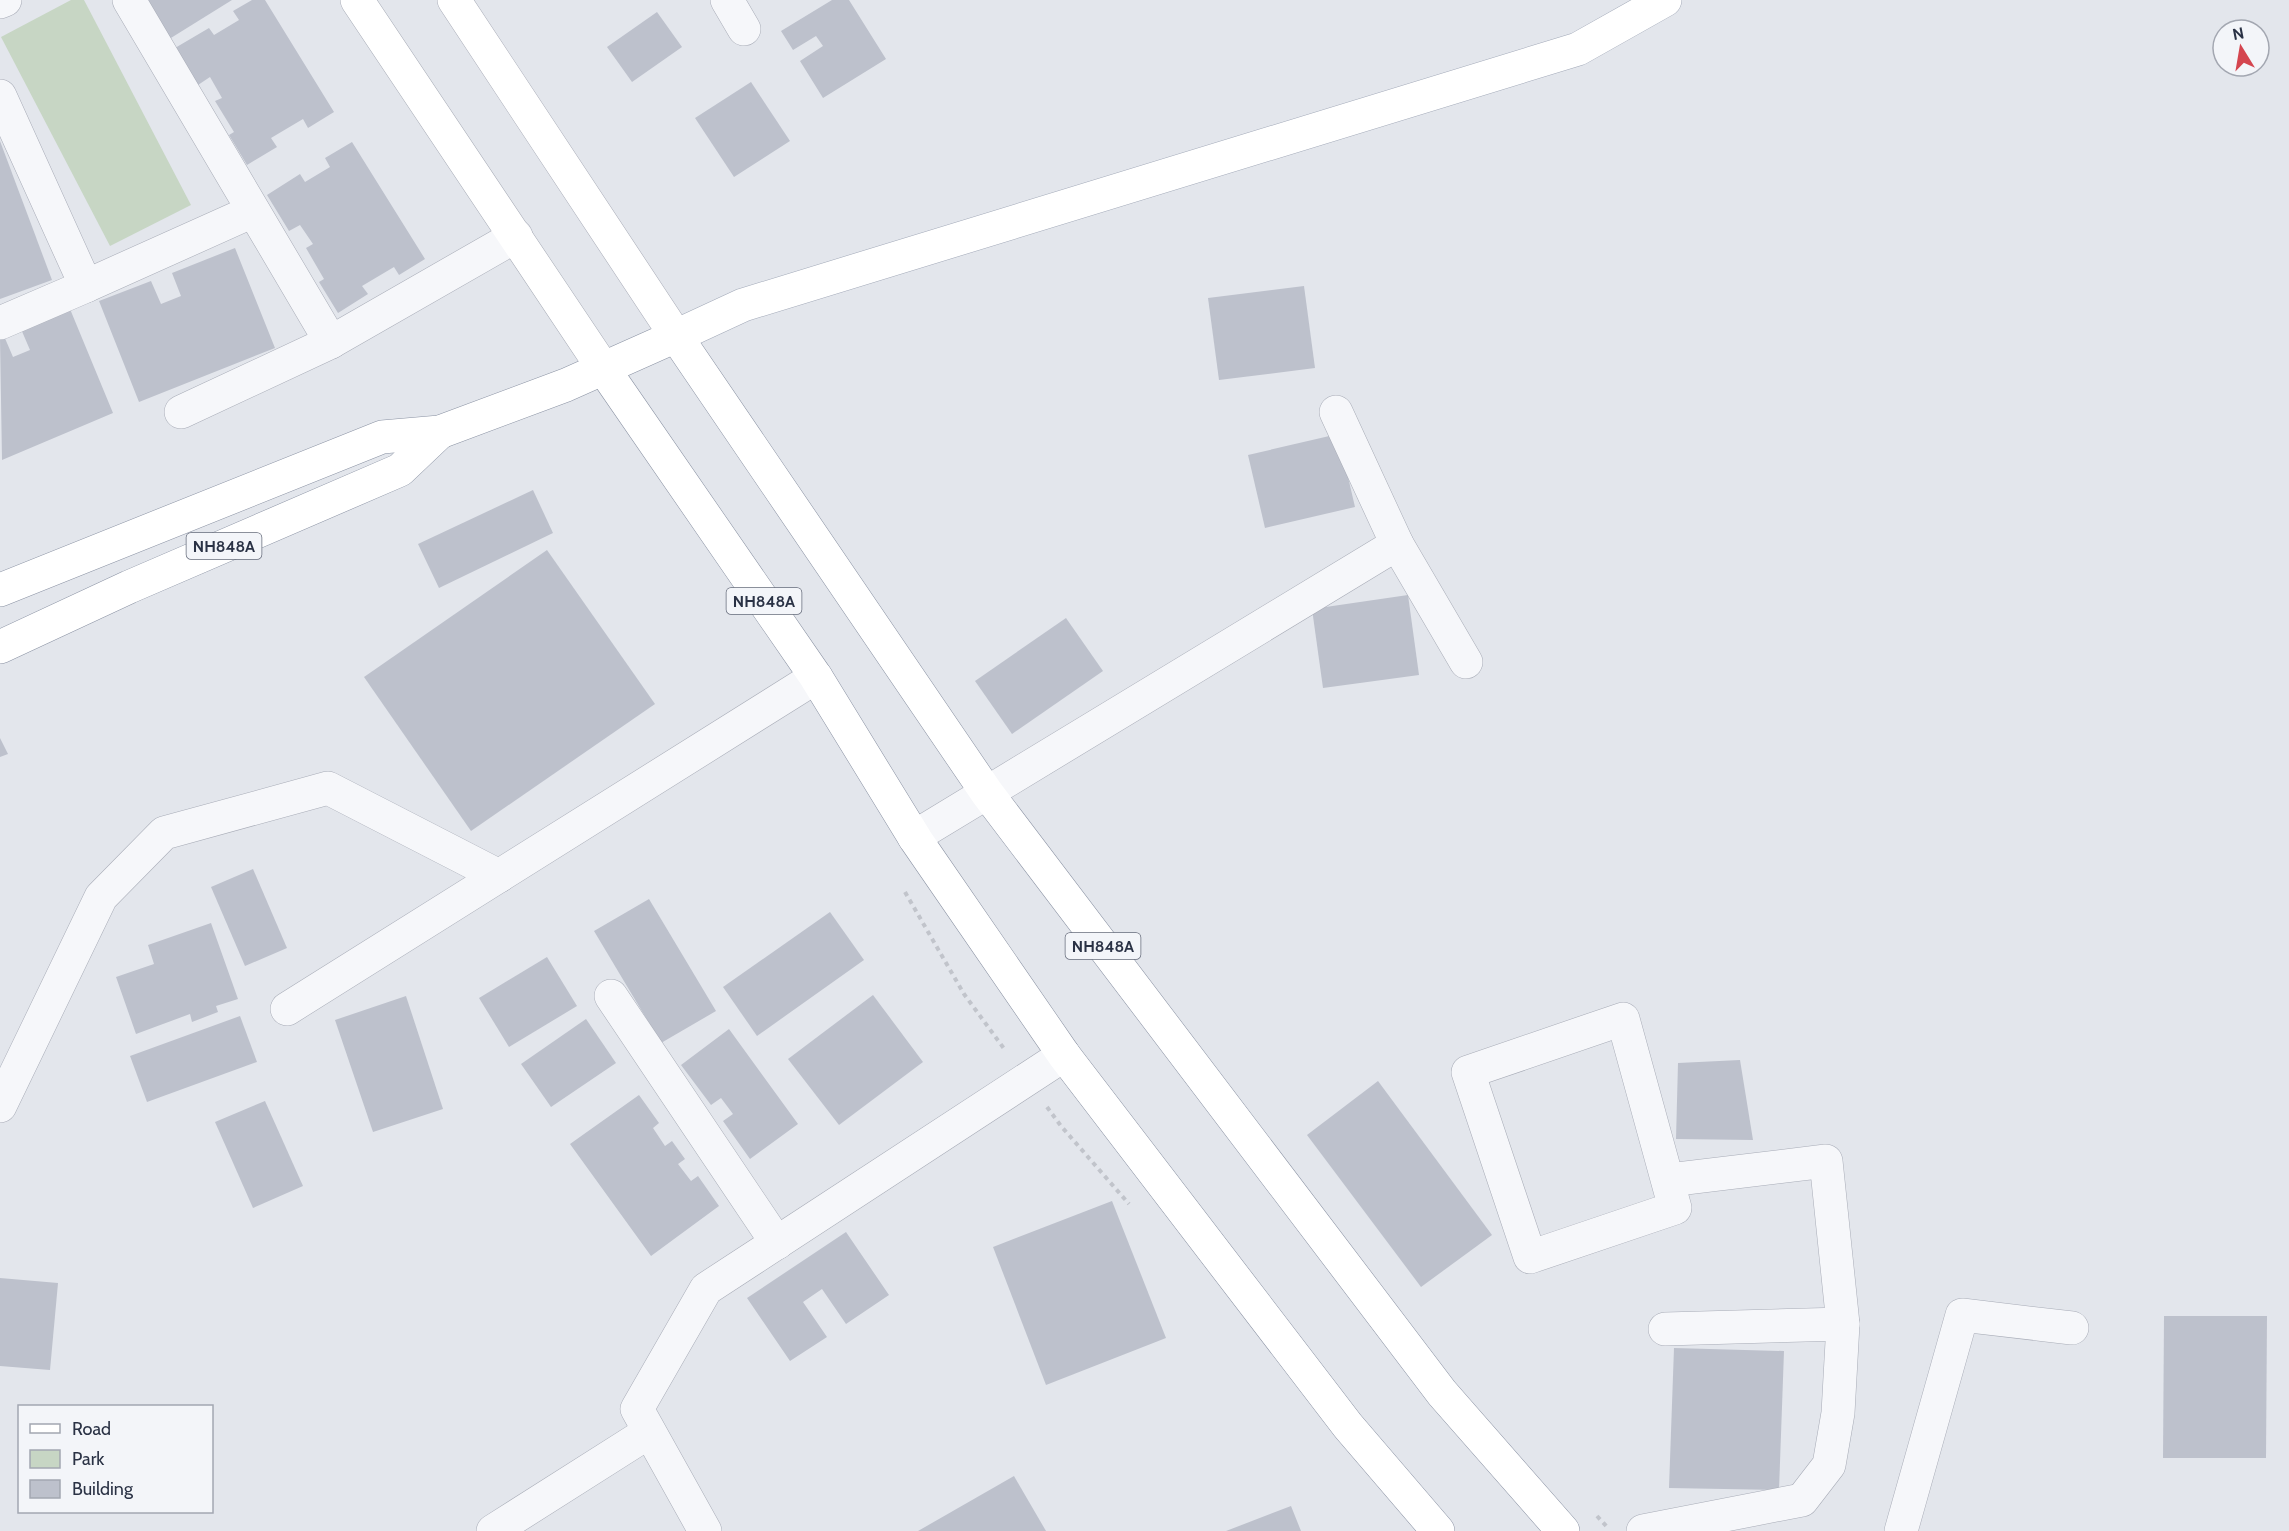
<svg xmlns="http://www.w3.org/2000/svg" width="2289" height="1531" font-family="Cabin,sans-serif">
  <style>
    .green { fill: #c7d6c4 }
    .building { fill: #bdc1cc }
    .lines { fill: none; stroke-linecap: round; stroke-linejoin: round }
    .street-casing { stroke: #a8acb7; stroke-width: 34 }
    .secondary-casing { stroke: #a8acb7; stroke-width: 34 }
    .primary-casing { stroke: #a2a9b8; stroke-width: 34 }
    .highway-casing { stroke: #8a92a3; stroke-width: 34 }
    .path { stroke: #c1c4cb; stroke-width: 4; stroke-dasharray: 4.5 4.5; stroke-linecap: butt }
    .street { stroke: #f6f7fa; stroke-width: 33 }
    .secondary { stroke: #fff; stroke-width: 33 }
    .primary { stroke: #fff; stroke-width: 33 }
    .highway { stroke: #fff; stroke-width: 33 }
    .labels { text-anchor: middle; stroke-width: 4.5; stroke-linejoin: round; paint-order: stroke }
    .shield { fill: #f3f5f9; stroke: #666c7b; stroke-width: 1.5 }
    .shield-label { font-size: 16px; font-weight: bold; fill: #2a3245 }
  </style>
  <rect width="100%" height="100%" fill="#e3e6ec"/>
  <polygon class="green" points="71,0 84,0 191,205 110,246 1,37"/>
  <g class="building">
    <polygon points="129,0 232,0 158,46"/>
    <polygon points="252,0 265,0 334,112 308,128 303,119 271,138 277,147 247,165 229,135 234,132 215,101 222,98 210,77 198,85 175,48 209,28 214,35 239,20 233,11"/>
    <polygon points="832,0 849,0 886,59 823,98 800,61 823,46 816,36 793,50 781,31"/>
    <polygon points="657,12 682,47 632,82 607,47"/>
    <polygon points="751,82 790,141 734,177 695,118"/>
    <polygon points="0,141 52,280 0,299"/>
    <polygon points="352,142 425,259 399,275 394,267 362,286 368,294 338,313 319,282 324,279 306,248 313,244 300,225 289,231 267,195 300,174 305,182 330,167 325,158"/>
    <polygon points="235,248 275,348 139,402 99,301 151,281 161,304 181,296 172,273"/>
    <polygon points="1304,286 1315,368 1219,380 1208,298"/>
    <polygon points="70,309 113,413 2,460 0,338 4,336 13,357 30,350 21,329"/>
    <polygon points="1338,434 1355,507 1265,528 1248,455"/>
    <polygon points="533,490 553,533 439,588 418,544"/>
    <polygon points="547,550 655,704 471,831 364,677"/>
    <polygon points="1408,595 1419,675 1323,688 1312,609"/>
    <polygon points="1066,618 1103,671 1012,734 975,681"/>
    <polygon points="0,738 8,754 0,757"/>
    <polygon points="253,869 287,948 245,966 211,887"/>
    <polygon points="649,899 716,1011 661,1043 594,931"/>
    <polygon points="830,912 864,960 757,1036 723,987"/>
    <polygon points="211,923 238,999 216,1006 218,1012 192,1022 190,1014 136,1034 116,977 154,964 148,945"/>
    <polygon points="547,957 577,1006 509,1047 479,998"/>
    <polygon points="873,995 923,1062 839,1125 788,1059"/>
    <polygon points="406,996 443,1109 373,1132 335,1020"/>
    <polygon points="240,1016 257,1062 147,1102 130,1056"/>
    <polygon points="586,1019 616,1063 551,1107 521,1064"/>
    <polygon points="729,1029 798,1124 750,1159 723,1121 733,1114 721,1098 711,1105 681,1065"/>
    <polygon points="1740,1060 1753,1140 1676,1139 1678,1063"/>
    <polygon points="1378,1081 1492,1235 1421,1287 1307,1135"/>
    <polygon points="639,1095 659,1123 653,1128 665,1146 672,1141 685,1159 678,1164 691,1181 698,1176 719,1206 651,1256 570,1144"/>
    <polygon points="265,1101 303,1186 253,1208 215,1122"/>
    <polygon points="1112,1201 1166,1338 1046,1385 993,1247"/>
    <polygon points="846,1232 889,1295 846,1324 822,1289 803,1302 827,1337 790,1361 747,1298"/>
    <polygon points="0,1278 58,1283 50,1370 0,1366"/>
    <polygon points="2164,1316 2267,1316 2266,1458 2163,1458"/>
    <polygon points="1674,1348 1784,1351 1779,1490 1669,1488"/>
    <polygon points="1014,1476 1046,1531 918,1531"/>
    <polygon points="1291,1506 1301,1531 1226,1531"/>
  </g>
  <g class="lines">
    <defs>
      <g id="street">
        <polyline points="129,0 331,342"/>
        <polyline points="727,0 744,29"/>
        <polyline points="0,2 5,0"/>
        <polyline points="0,96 86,286 253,211"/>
        <polyline points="0,323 86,286"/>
        <polyline points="181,412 331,342 516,236"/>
        <polyline points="1397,544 1466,662"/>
        <polyline points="914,837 1397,544 1336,412"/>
        <polyline points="611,996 777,1243"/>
        <polyline points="287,1009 816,677"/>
        <polygon points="1623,1019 1675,1208 1530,1257 1468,1072"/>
        <polyline points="0,1106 101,897 164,833 328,788 499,876"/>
        <polyline points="1665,1329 1843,1324"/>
        <polyline points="493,1531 649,1432"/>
        <polyline points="705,1531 637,1409 706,1289 1064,1055"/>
        <polyline points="1643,1531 1802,1500 1829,1465 1838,1413 1843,1324 1826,1161 1669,1180"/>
        <polyline points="1901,1531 1962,1315 2072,1328"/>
      </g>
      <g id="secondary">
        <polyline points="357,0 603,368"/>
        <polyline points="454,0 676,336"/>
      </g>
      <polyline id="primary" points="676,336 743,305 1578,49 1665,0"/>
      <g id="highway">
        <polyline points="603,368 816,677 916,840 1064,1055 1348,1426 1438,1531"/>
        <polyline points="0,590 382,437 440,432 566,385 676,336 987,793 1442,1393 1563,1531"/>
        <polyline points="0,647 129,587 400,470 440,432"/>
      </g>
    </defs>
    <use href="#street" class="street-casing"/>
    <use href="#secondary" class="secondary-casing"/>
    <use href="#primary" class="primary-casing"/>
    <use href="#highway" class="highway-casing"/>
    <g class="path">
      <polyline points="905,892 964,994 1005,1050"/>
      <polyline points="1047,1107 1061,1126 1129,1204"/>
      <polyline points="1597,1516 1608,1528"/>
    </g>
    <use href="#street" class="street"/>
    <use href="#secondary" class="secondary"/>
    <use href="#primary" class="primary"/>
    <use href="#highway" class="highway"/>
  </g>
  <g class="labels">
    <g class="shield">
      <rect x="186.5" y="533" width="75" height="26" rx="4.5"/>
      <rect x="726.5" y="588" width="75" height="26" rx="4.5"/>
      <rect x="1065.5" y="933" width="75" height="26" rx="4.5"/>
    </g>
    <g class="shield-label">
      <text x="224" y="552">NH848A</text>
      <text x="764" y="607">NH848A</text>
      <text x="1103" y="952">NH848A</text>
    </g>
  </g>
  <rect x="18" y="1405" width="195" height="108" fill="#f3f5f9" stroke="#a3a7b1" stroke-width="1.5"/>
  <rect x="30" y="1424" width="30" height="9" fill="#ffffff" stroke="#a3a7b1" stroke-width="1.5"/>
  <text x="72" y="1435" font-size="18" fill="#2a3245">Road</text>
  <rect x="30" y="1450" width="30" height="18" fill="#c7d6c4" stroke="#a3a7b1" stroke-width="1.5"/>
  <text x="72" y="1465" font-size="18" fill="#2a3245">Park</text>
  <rect x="30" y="1480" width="30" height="18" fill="#bdc1cc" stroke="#a3a7b1" stroke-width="1.5"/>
  <text x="72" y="1495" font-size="18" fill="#2a3245">Building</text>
  <g transform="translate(2241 48) rotate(349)"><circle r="28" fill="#f3f5f9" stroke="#a3a7b1" stroke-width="1.5"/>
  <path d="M0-4.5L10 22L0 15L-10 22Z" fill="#d4454f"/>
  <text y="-9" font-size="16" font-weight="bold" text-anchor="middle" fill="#2a3245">N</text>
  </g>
</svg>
